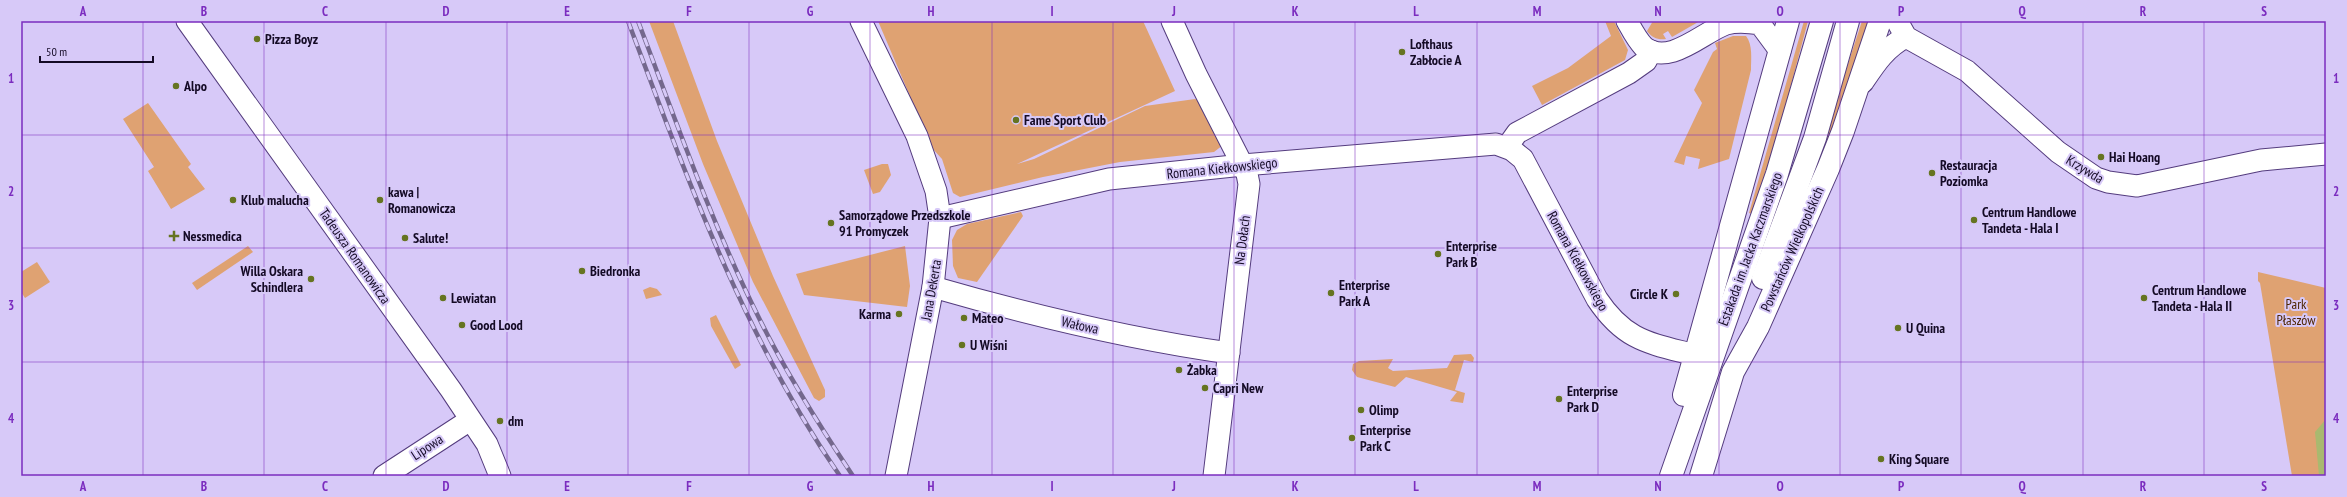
<svg xmlns="http://www.w3.org/2000/svg" width="2347" height="497" font-family="'PT Sans Narrow',sans-serif">
  <style>
    .green { fill: #dfa272 }
    .water { fill: #a9b96f }
    .lines { fill: none; stroke-linecap: round; stroke-linejoin: round }
    .minor-casing { stroke: #543c7e; stroke-width: 23 }
    .major-casing { stroke: #543c7e; stroke-width: 24 }
    .minor { stroke: #fff; stroke-width: 21 }
    .major { stroke: #fff; stroke-width: 22 }
    .rail-casing { stroke: #74688d; stroke-width: 4.5 }
    .rail { stroke: #d7c9f8; stroke-width: 3; stroke-dasharray: 9; stroke-linecap: butt }
    .grid { fill: none; stroke: #7b2cbf; stroke-width: 1; stroke-opacity: 0.55 }
    .poi-dot { fill: #667421; stroke: #d7c9f8; stroke-width: 1.5 }
    .labels { text-anchor: middle; stroke-width: 4; stroke-linejoin: round; paint-order: stroke }
    .poi-label { font-size: 14px; font-weight: bold; fill: #140a25; stroke: #d7c9f8; text-anchor: start }
    .street-label { font-size: 14px; fill: #140a25; stroke: #d7c9f8 }
    .park-label { font-size: 14px; fill: #4d2500; stroke: #d7c9f8 }
    .neatline { fill: none; stroke: #7b2cbf; stroke-width: 1.5 }
    .grid-label { font-size: 13px; text-anchor: middle; font-weight: bold; fill: #7b2cbf }
  </style>
  <rect width="100%" height="100%" fill="#d7c9f8"/>
  <g class="green">
    <polygon points="649,21 673,21 717,141 773,276 825,390 825,397 819,401 814,398 753,282 703,164"/>
    <polygon points="878,21 1143,21 1175,91 1017,164 1034,159 1145,106 1195,99 1201,101 1223,145 1214,152 1120,162 1043,177 960,197 953,193 942,159 932,148"/>
    <polygon points="1605,21 1614,21 1628,50 1625,60 1542,105 1532,86 1568,68 1611,36"/>
    <path d="M1653,21h47l-28,16 -4,-6 -5,3 3,5c-8,1 -14,-1 -19,-8z"/>
    <polygon points="1804,21 1808,21 1786,104 1787,105 1752,214 1749,213"/>
    <polygon points="1862,21 1870,21 1833,127 1799,214"/>
    <path d="M1733,36h13c7,9 5,23 5,34l-22,89 -31,10 2,-10 -14,-3 -2,9 -10,-3 28,-59 -8,-13 19,-38 4,-3 -2,-6z"/>
    <polygon points="148,103 191,164 188,167 205,189 171,209 148,171 154,167 123,119"/>
    <polygon points="882,164 888,164 891,175 880,192 873,194 864,170"/>
    <polygon points="1021,212 1023,216 977,282 958,278 953,266 952,240 957,230 967,224"/>
    <polygon points="248,246 253,252 197,290 192,283"/>
    <polygon points="905,246 910,286 907,307 804,295 796,274"/>
    <polygon points="37,262 50,282 25,298 21,292 21,272"/>
    <polygon points="2258,272 2326,288 2326,476 2292,476 2260,283 2258,281"/>
    <polygon points="650,287 657,289 662,295 646,299 643,290"/>
    <polygon points="716,315 741,365 735,369 711,326 710,318"/>
    <polygon points="1471,354 1474,358 1473,362 1464,360 1455,390 1465,393 1463,403 1450,401 1457,392 1406,377 1395,387 1357,377 1352,370 1353,364 1359,361 1393,359 1388,368 1393,371 1447,368 1454,355"/>
  </g>
  <polygon class="water" points="2326,419 2326,476 2319,476 2315,432"/>
  <g class="lines">
    <defs>
      <g id="minor">
        <polyline points="187,21 451,390 487,444 500,476"/>
        <polyline points="861,21 917,136 936,191 940,218 933,287 896,476"/>
        <polyline points="1172,21 1196,74 1247,174 1249,184 1214,476"/>
        <path d="M1627,21c5,9 10,19 17,26 25,20 59,-15 82,-23 11,-3 22,-2 34,0l20,27"/>
        <polyline points="1897,21 1906,37 1967,71 2058,152 2096,178 2108,182 2137,186 2261,160 2326,154"/>
        <path d="M1863,82c12,-18 23,-35 43,-45"/>
        <polyline points="1507,147 1517,133 1629,73 1646,61 1651,51"/>
        <path d="M940,218l169,-39 134,-14 253,-21 16,6 11,9 74,140c28,42 52,44 98,56"/>
        <path d="M933,287c97,28 196,52 296,66"/>
        <polyline points="384,476 470,420"/>
      </g>
      <g id="major">
        <polyline points="1763,278 1815,138 1848,21"/>
        <polyline points="1684,395 1788,21"/>
        <polyline points="1671,476 1777,174 1822,21"/>
        <polyline points="1701,476 1733,372 1758,327 1828,169 1843,131 1880,21"/>
      </g>
    </defs>
    <use href="#minor" class="minor-casing"/>
    <use href="#major" class="major-casing"/>
    <use href="#minor" class="minor"/>
    <use href="#major" class="major"/>
    <defs>
      <g id="rail">
        <path d="M628,21c59,157 116,316 212,455"/>
        <path d="M638,21c38,100 73,201 121,297 27,55 60,107 94,158"/>
      </g>
    </defs>
    <use href="#rail" class="rail-casing"/>
    <use href="#rail" class="rail"/>
  </g>
  <path class="grid" d="M143,21v455M264,21v455M386,21v455M507,21v455M628,21v455M749,21v455M870,21v455M992,21v455M1113,21v455M1234,21v455M1355,21v455M1477,21v455M1598,21v455M1719,21v455M1840,21v455M1961,21v455M2083,21v455M2204,21v455M21,135h2305M21,248h2305M21,362h2305"/>
  <g class="poi-dot">
    <circle cx="257" cy="39" r="4"/>
    <circle cx="1402" cy="52" r="4"/>
    <circle cx="176" cy="86" r="4"/>
    <circle cx="1016" cy="120" r="4"/>
    <circle cx="2101" cy="157" r="4"/>
    <circle cx="1932" cy="173" r="4"/>
    <circle cx="233" cy="200" r="4"/>
    <circle cx="380" cy="200" r="4"/>
    <circle cx="1974" cy="220" r="4"/>
    <circle cx="831" cy="223" r="4"/>
    <path d="M172 230h4v4h4v4h-4v4h-4v-4h-4v-4h4z"/>
    <circle cx="405" cy="238" r="4"/>
    <circle cx="1438" cy="254" r="4"/>
    <circle cx="582" cy="271" r="4"/>
    <circle cx="311" cy="279" r="4"/>
    <circle cx="1331" cy="293" r="4"/>
    <circle cx="1676" cy="294" r="4"/>
    <circle cx="443" cy="298" r="4"/>
    <circle cx="2144" cy="298" r="4"/>
    <circle cx="899" cy="314" r="4"/>
    <circle cx="964" cy="318" r="4"/>
    <circle cx="462" cy="325" r="4"/>
    <circle cx="1898" cy="328" r="4"/>
    <circle cx="962" cy="345" r="4"/>
    <circle cx="1179" cy="370" r="4"/>
    <circle cx="1205" cy="388" r="4"/>
    <circle cx="1559" cy="399" r="4"/>
    <circle cx="1361" cy="410" r="4"/>
    <circle cx="500" cy="421" r="4"/>
    <circle cx="1352" cy="438" r="4"/>
    <circle cx="1881" cy="459" r="4"/>
  </g>
  <g class="labels">
    <g class="poi-label">
      <text x="265" y="44">Pizza Boyz</text>
      <text x="1410" y="49">Lofthaus<tspan x="1410" dy="16">Zabłocie A</tspan></text>
      <text x="184" y="91">Alpo</text>
      <text x="1024" y="125">Fame Sport Club</text>
      <text x="2109" y="162">Hai Hoang</text>
      <text x="1940" y="170">Restauracja<tspan x="1940" dy="16">Poziomka</tspan></text>
      <text x="388" y="197">kawa |<tspan x="388" dy="16">Romanowicza</tspan></text>
      <text x="241" y="205">Klub malucha</text>
      <text x="1982" y="217">Centrum Handlowe<tspan x="1982" dy="16">Tandeta - Hala I</tspan></text>
      <text x="839" y="220">Samorządowe Przedszkole<tspan x="839" dy="16">91 Promyczek</tspan></text>
      <text x="183" y="241">Nessmedica</text>
      <text x="413" y="243">Salute!</text>
      <text x="1446" y="251">Enterprise<tspan x="1446" dy="16">Park B</tspan></text>
      <text x="303" y="276" text-anchor="end">Willa Oskara<tspan x="303" dy="16">Schindlera</tspan></text>
      <text x="590" y="276">Biedronka</text>
      <text x="1339" y="290">Enterprise<tspan x="1339" dy="16">Park A</tspan></text>
      <text x="2152" y="295">Centrum Handlowe<tspan x="2152" dy="16">Tandeta - Hala II</tspan></text>
      <text x="1668" y="299" text-anchor="end">Circle K</text>
      <text x="451" y="303">Lewiatan</text>
      <text x="891" y="319" text-anchor="end">Karma</text>
      <text x="972" y="323">Mateo</text>
      <text x="470" y="330">Good Lood</text>
      <text x="1906" y="333">U Quina</text>
      <text x="970" y="350">U Wiśni</text>
      <text x="1187" y="375">Żabka</text>
      <text x="1213" y="393">Capri New</text>
      <text x="1567" y="396">Enterprise<tspan x="1567" dy="16">Park D</tspan></text>
      <text x="1369" y="415">Olimp</text>
      <text x="508" y="426">dm</text>
      <text x="1360" y="435">Enterprise<tspan x="1360" dy="16">Park C</tspan></text>
      <text x="1889" y="464">King Square</text>
    </g>
    <g class="street-label">
      <text transform="translate(1222 168) rotate(-6)" y="5">Romana Kiełkowskiego</text>
      <text transform="translate(2085 169) rotate(31)" y="5">Krzywda</text>
      <text transform="translate(1242 240) rotate(-83)" y="5">Na Dołach</text>
      <text transform="translate(1750 249) rotate(-70)" y="5">Estakada im. Jacka Kaczmarskiego</text>
      <text transform="translate(1792 249) rotate(-66)" y="5">Powstańców Wielkopolskich</text>
      <text transform="translate(355 256) rotate(55)" y="5">Tadeusza Romanowicza</text>
      <text transform="translate(1578 261) rotate(61)" y="5">Romana Kiełkowskiego</text>
      <text transform="translate(931 290) rotate(-80)" y="5">Jana Dekerta</text>
      <text transform="translate(1080 325) rotate(13)" y="5">Wałowa</text>
      <text transform="translate(427 447) rotate(-33)" y="5">Lipowa</text>
    </g>
    <g class="park-label">
      <text x="2296" y="309">Park<tspan x="2296" dy="16">Płaszów</tspan></text>
    </g>
  </g>
  <rect width="2347" height="497" fill="none" stroke="#d7c9f8" stroke-width="44"/>
  <path d="M40 56v6h113v-6" fill="none" stroke="#140a25" stroke-width="2"/>
  <text x="46" y="56" font-size="12" fill="#140a25" stroke="#d7c9f8" stroke-width="3" paint-order="stroke">50 m</text>
  <rect x="22" y="22" width="2303" height="453" class="neatline"/>
  <g class="grid-label">
    <text x="83" y="16">A</text>
    <text x="204" y="16">B</text>
    <text x="325" y="16">C</text>
    <text x="446" y="16">D</text>
    <text x="567" y="16">E</text>
    <text x="689" y="16">F</text>
    <text x="810" y="16">G</text>
    <text x="931" y="16">H</text>
    <text x="1052" y="16">I</text>
    <text x="1174" y="16">J</text>
    <text x="1295" y="16">K</text>
    <text x="1416" y="16">L</text>
    <text x="1537" y="16">M</text>
    <text x="1658" y="16">N</text>
    <text x="1780" y="16">O</text>
    <text x="1901" y="16">P</text>
    <text x="2022" y="16">Q</text>
    <text x="2143" y="16">R</text>
    <text x="2264" y="16">S</text>
    <text x="11" y="83">1</text>
    <text x="2336" y="83">1</text>
    <text x="11" y="196">2</text>
    <text x="2336" y="196">2</text>
    <text x="11" y="310">3</text>
    <text x="2336" y="310">3</text>
    <text x="11" y="423">4</text>
    <text x="2336" y="423">4</text>
    <text x="83" y="491">A</text>
    <text x="204" y="491">B</text>
    <text x="325" y="491">C</text>
    <text x="446" y="491">D</text>
    <text x="567" y="491">E</text>
    <text x="689" y="491">F</text>
    <text x="810" y="491">G</text>
    <text x="931" y="491">H</text>
    <text x="1052" y="491">I</text>
    <text x="1174" y="491">J</text>
    <text x="1295" y="491">K</text>
    <text x="1416" y="491">L</text>
    <text x="1537" y="491">M</text>
    <text x="1658" y="491">N</text>
    <text x="1780" y="491">O</text>
    <text x="1901" y="491">P</text>
    <text x="2022" y="491">Q</text>
    <text x="2143" y="491">R</text>
    <text x="2264" y="491">S</text>
  </g>
</svg>
